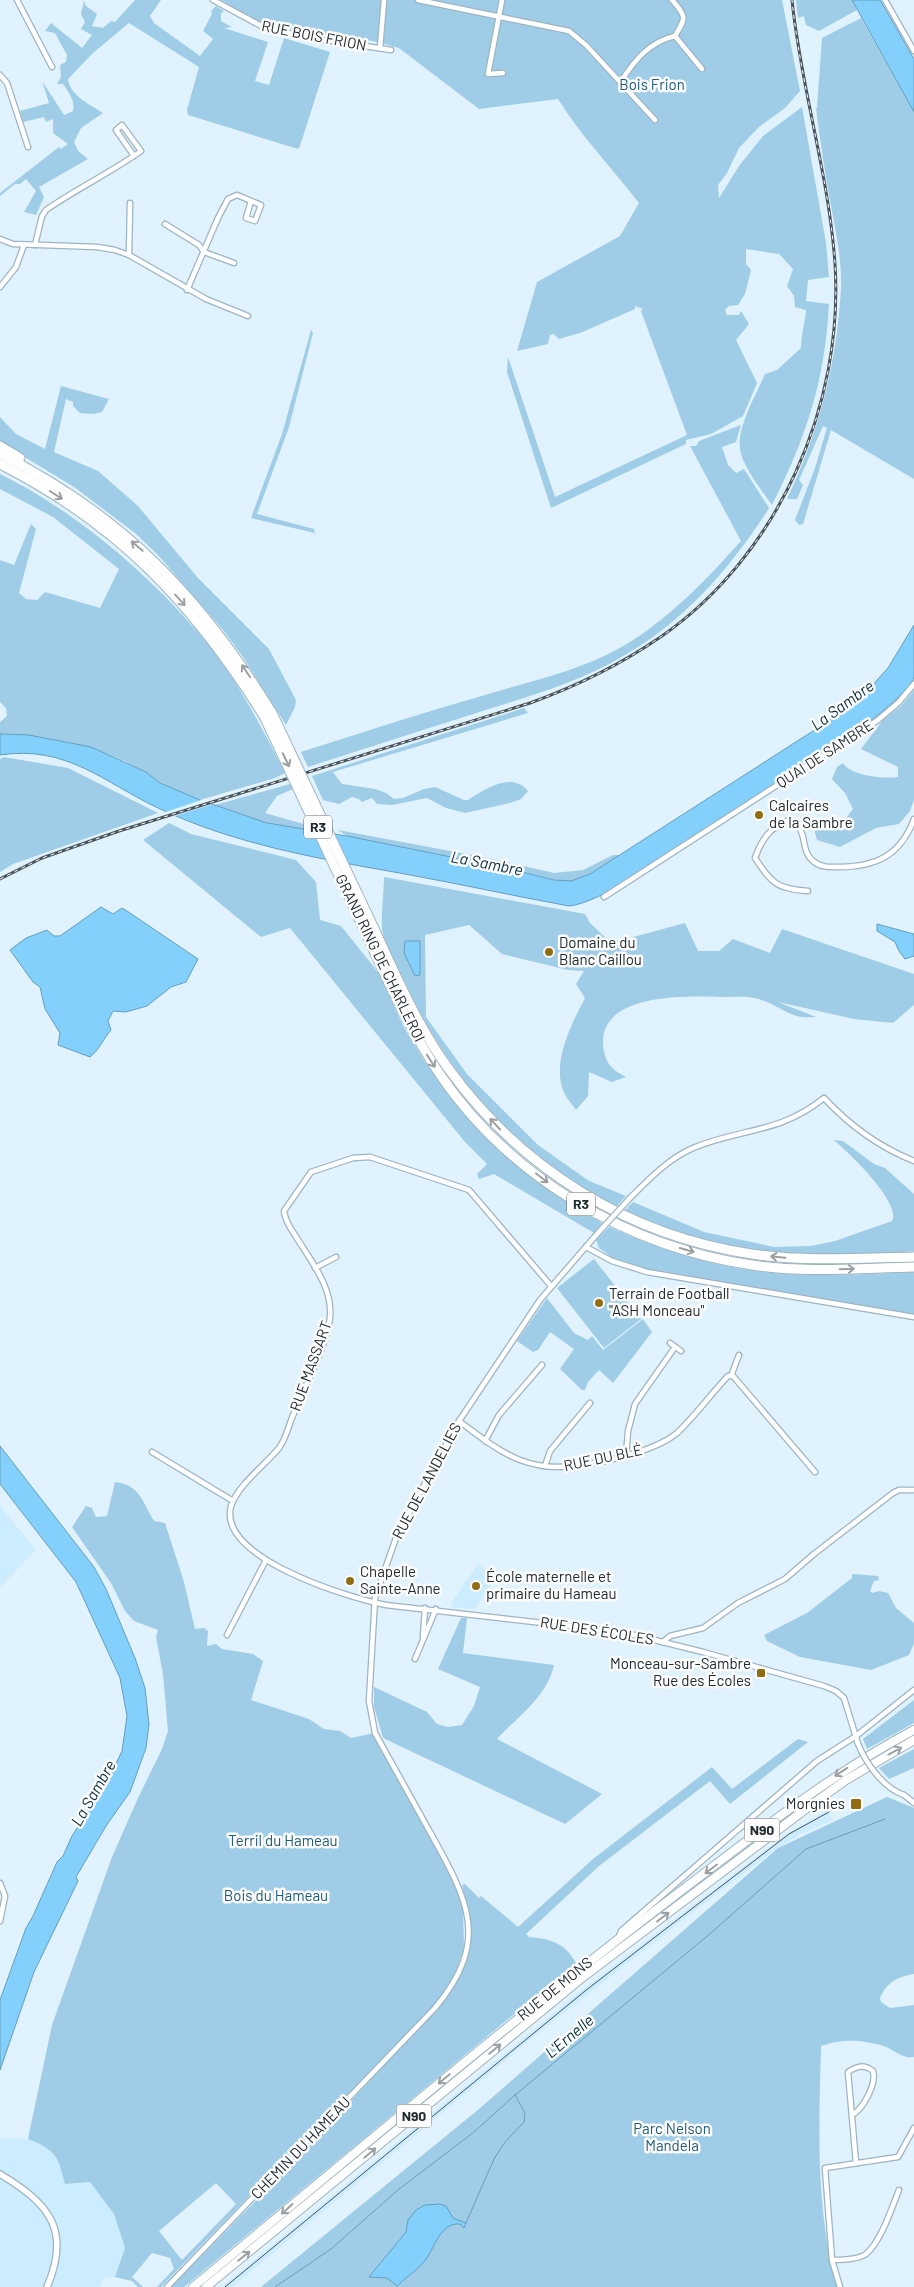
<svg xmlns="http://www.w3.org/2000/svg" width="914" height="2287" font-family="Barlow,sans-serif">
  <style>
    .built { fill: #ccecff }
    .green { fill: #9fcde7; fill-rule: evenodd }
    .water { fill: #82d0fb; stroke: #659ebe }
    .pier { fill: #dff2fd }
    .lines { fill: none; stroke-linecap: round; stroke-linejoin: round }
    .stream { stroke: #659ebe; stroke-width: 1 }
    .minor-casing { stroke: #9db4c1; stroke-width: 7 }
    .tertiary-casing { stroke: #9db4c1; stroke-width: 8 }
    .trunk-casing { stroke: #9db4c1; stroke-width: 10 }
    .motorway-casing { stroke: #9db4c1; stroke-width: 11 }
    .minor { stroke: #fff; stroke-width: 4.5 }
    .tertiary { stroke: #fff; stroke-width: 5.5 }
    .trunk { stroke: #fff; stroke-width: 8 }
    .motorway { stroke: #fff; stroke-width: 9 }
    .tram { stroke: #49545b; stroke-width: 1 }
    .rail-casing { stroke: #49545b; stroke-width: 3 }
    .rail { stroke: #fcfcfc; stroke-width: 1; stroke-dasharray: 4; stroke-linecap: butt }
    .minor-bridge-casing { stroke: #9db4c1; stroke-width: 7; stroke-linecap: butt }
    .motorway-bridge-casing { stroke: #9db4c1; stroke-width: 11; stroke-linecap: butt }
    .minor-bridge { stroke: #fff; stroke-width: 4.5 }
    .motorway-bridge { stroke: #fff; stroke-width: 9 }
    .oneway { stroke: #9ca0a2 }
    .poi-dot { fill: #916c13; stroke: #fcfcfc; stroke-width: 2 }
    .labels { text-anchor: middle; stroke-width: 5; stroke-linejoin: round; paint-order: stroke }
    .shield { fill: #fcfcfc; stroke: #636a6d; stroke-width: 1 }
    .shield-label { font-size: 14px; font-weight: bold; fill: #222b30 }
    .street-label { font-size: 15px; fill: #222b30; stroke: #fcfcfc }
    .park-label { font-size: 15px; fill: #215d7a; stroke: #fcfcfc }
    .poi-label { font-size: 15px; fill: #222b30; stroke: #fcfcfc; text-anchor: start }
    .water-label { font-size: 16px; font-style: italic; fill: #082d3e; stroke: #fcfcfc }
  </style>
  <rect width="100%" height="100%" fill="#dff2fd"/>
  <g class="built">
    <polygon points="0,1506 36,1550 0,1587"/>
    <polygon points="478,1564 496,1577 475,1609 451,1607 454,1599"/>
    <polygon points="828,1810 832,1820 799,1835 777,1848 693,1912 543,2029 232,2287 222,2287 583,1989 788,1833"/>
    <polygon points="0,2138 28,2139 46,2145 59,2160 65,2184 90,2182 114,2214 125,2248 115,2277 103,2278 100,2287 0,2287"/>
  </g>
  <g class="green">
    <path d="M135,0h26l-11,16 4,7 46,33 13,-17 -10,-8 9,-17 -1,-3 5,-5 8,5 -3,2v8l11,6 -8,1 44,14 -13,39 14,4 15,-47 46,14 -30,94 -2,3 -110,-34 -1,-5 12,-43 -70,-44 -36,30 -25,26c2,17 23,26 35,34l-22,15 -7,14 4,9 10,8 -49,28 5,10 -8,18 -12,-3 12,-21 -10,-12 -6,5h-5l-15,12v-3l59,-46 2,2 7,-5 -15,-11v-14l-7,3 -2,-5 -21,5 -3,-11 29,-8 -7,-22 22,34 9,-4c2,-11 -4,-18 -10,-27h-6l4,-7 -1,-12 6,-3 1,-7 -12,-22 -10,-2 6,-8 31,25 10,-13 -11,-6 4,-7 -4,-8 3,-13 2,5 11,8 -5,12 11,2 8,-7 4,1z"/>
    <path d="M221,0h561l18,91 -15,17 -26,19 -20,21 -12,25 -9,12 1,13 20,-32 24,-30 39,-29 24,136 3,34 -21,3 -2,21 23,3c-4,77 -23,134 -57,201 -10,-14 -31,-41 -32,-57 -3,-21 17,-55 25,-74l12,-4 24,-22c0,-13 4,-25 5,-38l-11,-3 -1,-11 -7,-10 6,-17 -14,-15 -33,-5v15l5,6 -6,24 -7,11 -9,1 -4,4 2,5h12l2,-4 8,13 -13,16 21,43 -14,33 -32,18 -25,6v4l-135,64 -44,-136 1,-15 47,140 132,-62 -46,-124 2,-2 -8,-3v3l-55,24 -21,6 -5,-5 -4,1 -2,9 -31,7 20,-69 83,-46 19,-33c-27,-35 -58,-67 -81,-104l-79,10 -80,-61 -26,-7 -109,-15z"/>
    <polygon points="796,0 852,0 857,10 819,31 806,25 804,16 798,18"/>
    <path d="M861,18l53,94v367l-83,-49 -28,94 -4,1 -4,-5 20,-52 12,-40 -4,-2 -24,54 4,5 -6,14h-10c32,-67 50,-136 54,-211 1,-27 -5,-56 -10,-82 -6,-33 -11,-65 -15,-98h1l5,-70z"/>
    <polygon points="311,330 313,333 289,427 257,514 314,529 315,533 251,518 282,434"/>
    <polygon points="61,386 109,399 102,412 94,414 80,413 73,406 73,402 66,399 54,452 98,471 138,506 198,578 269,649 296,700 295,707 286,725 243,657 223,630 157,554 135,533 74,487 0,442 0,417 16,434 45,449"/>
    <path d="M741,425l-5,17 -14,5 6,18 8,8 8,-4 25,39c-37,58 -83,112 -144,147 -41,25 -88,39 -133,53 -62,20 -123,39 -184,59l-7,-15c60,-19 120,-39 181,-56 48,-15 99,-25 143,-51 45,-27 81,-65 116,-104l-51,-95h6l3,-5z"/>
    <path d="M0,474c74,36 149,100 202,163 34,40 59,89 83,136l-10,5 -75,22c-13,-6 -27,-10 -39,-17 -15,-9 -28,-19 -44,-25 -38,-16 -76,-23 -117,-24v-12l7,-6 -1,-8 -6,-6v-142l14,5 17,-41 5,5 -17,64 7,6 11,1 8,-8 55,16 19,-39 -66,-52 -53,-28z"/>
    <path d="M914,690v110l-4,11 -11,13 -23,4 -36,19 -23,-7 -4,-15 29,-1 11,-15 -8,-16 -13,-14 5,-12 6,-4c8,13 40,16 55,14v-10l-37,-18 22,-29 19,-15z"/>
    <path d="M524,708l4,5 -195,59 9,12 33,5 11,4 8,6 9,-1 21,-9 11,-2 29,13h4c17,-11 44,-29 60,-9l-7,8 -11,4 -45,10 -19,-5 -19,-10 -35,7 -15,-1 -5,-6 -10,4 -3,-3 -7,-2 -13,7 -16,-4 -11,-24z"/>
    <polygon points="4,757 68,768 158,813 13,864 0,872 0,759"/>
    <polygon points="290,784 293,789 277,796 265,813 307,825 309,831 267,823 215,805"/>
    <polygon points="169,823 191,834 296,860 316,882 320,920 341,926 378,972 404,1027 425,1062 452,1099 483,1134 535,1181 602,1223 594,1233 494,1174 479,1179 477,1174 487,1164 465,1142 290,928 261,937 143,840"/>
    <polygon points="338,830 488,858 554,873 583,870 613,855 620,855 590,874 571,881 554,880 506,868 347,836"/>
    <path d="M384,877l201,37 5,9 21,20 74,-20 13,28h21l14,-12 37,14 12,-24 132,45v31l-21,18 -39,-4 -76,-17 38,15c-6,0 -13,1 -19,-1 -14,-4 -28,-15 -42,-18 -11,-2 -24,-1 -35,-1 -35,-1 -120,-4 -117,48 2,18 8,24 23,32l-14,5 -23,-10 -1,24 -12,14c-4,-6 -11,-13 -13,-20 -11,-29 9,-67 22,-92l-9,-14 8,-13 -16,-1 -66,-16 -33,-29 -44,10 1,82 41,57 71,71 51,36 37,15 -10,11c-97,-54 -159,-118 -208,-218 -8,-17 -20,-37 -25,-55 -3,-13 1,-43 1,-57z"/>
    <path d="M834,1140l9,1 31,23 11,4 29,26v57c-72,7 -155,7 -225,-15 -22,-7 -43,-16 -65,-25l9,-9 71,30 70,15 37,-1 24,-5 57,-20c10,-18 -44,-69 -58,-81z"/>
    <path d="M609,1227c52,23 107,41 164,46 47,4 94,1 141,-1v42l-227,-36 -49,-10 -25,-10 -14,-10 -3,-8z"/>
    <polygon points="594,1259 641,1319 604,1348 557,1288"/>
    <polygon points="547,1298 574,1333 588,1340 592,1336 603,1350 643,1319 652,1332 613,1383 599,1370 588,1382 585,1390 582,1390 560,1369 574,1349 550,1332 538,1350 533,1352 517,1341"/>
    <path d="M115,1482c25,3 27,19 39,39l11,2 19,59 11,47 9,-1 4,3 -1,15 9,-2 6,5 31,5 10,7 -12,39 58,19 15,10 16,2 11,7 24,-5 84,151 4,25 1,38 -9,29 -18,26 -276,285h-4l17,-18 -4,-11 -18,-5 -20,24 11,10h-5l-6,-6 -17,-4 10,-29 -11,-34 -24,-32 -25,2c-7,-28 -9,-34 -37,-45l24,-114 60,-168 26,-59 24,-49 6,-18 -5,-57 -7,-37 2,-7 -24,-9 -9,-10 -14,-28 -39,-56 14,-21 6,2 4,9 11,-1zM216,2183l20,21 -54,56 -23,-29z"/>
    <polygon points="852,1574 878,1576 879,1580 874,1581 870,1591 872,1593 879,1591 888,1593 896,1608 914,1623 914,1643 909,1655 871,1670 800,1657 767,1641 764,1635 807,1613 852,1578"/>
    <path d="M461,1618h6l-4,35 91,12c-7,32 -36,51 -57,74l105,55 -37,30 -182,-86 -9,-31v-20l53,25 10,12 11,3 14,-2 12,-19 6,-19 -42,-18z"/>
    <polygon points="914,1700 914,1723 867,1749 863,1739"/>
    <path d="M798,1739l10,3 -78,62 -20,-23 -111,85 -73,68 3,3c22,2 36,6 47,26l-392,324h-13l126,-128 149,-160c27,-39 28,-69 16,-114l3,-1 14,14 2,-2 37,31 75,-68 119,-92 20,22z"/>
    <polygon points="914,1749 914,1768 889,1779 879,1768"/>
    <path d="M887,1797l27,11v166c-17,3 -27,8 -34,24l1,4 9,6 24,-3v52c-11,2 -20,-7 -30,-11 -20,-6 -43,-8 -63,0 -2,80 -6,163 16,241h-576l218,-178 299,-261z"/>
  </g>
  <g class="water">
    <polygon points="852,0 880,0 914,59 914,112"/>
    <path d="M914,625c0,13 0,40 0,52 -4,15 -41,41 -54,52 -54,35 -109,70 -163,105 -30,20 -95,69 -128,72 -55,-10 -109,-22 -164,-32 -84,-15 -169,-29 -247,-66 -55,-26 -91,-63 -158,-53v-21l29,1 62,12 55,25 14,11 40,17 67,23 80,13 159,32 48,12 17,1 19,-7 237,-152 41,-32 20,-22z"/>
    <path d="M101,907l12,7 9,-6 5,3 71,48 -12,23 -15,5 -24,19 -21,6 -13,-1 -5,10 3,9c-8,9 -11,19 -21,27l-32,-12 2,-12 -15,-24 -5,-22 -7,-5 -23,-32 16,-12 21,-8 7,6h6z"/>
    <polygon points="877,924 914,934 914,956 905,959 899,951 895,942 877,931"/>
    <polygon points="405,941 420,941 420,975 415,976 404,953"/>
    <polygon points="0,1446 94,1567 106,1589 135,1658 145,1688 149,1724 146,1748 130,1792 106,1826 76,1877 78,1881 34,1972 0,2070 0,2000 26,1928 33,1916 57,1862 63,1856 72,1836 112,1772 122,1751 127,1716 120,1678 76,1582 0,1484"/>
    <path d="M440,2204l6,2 7,12 13,5 -2,5 -4,-4c-20,-2 -26,26 -36,38 -8,9 -19,16 -27,24l-10,-8 -18,-1 37,-45 2,-12 8,-10 9,-5z"/>
  </g>
  <polygon class="pier" points="204,799 213,804 172,817 163,813"/>
  <g class="lines">
    <g class="stream">
      <polyline points="466,2223 494,2159 505,2142 524,2122 525,2113 515,2095"/>
      <polyline points="275,2287 331,2249 398,2190 474,2132 515,2095 711,1933 806,1849 885,1819"/>
    </g>
    <defs>
      <g id="minor">
        <polyline points="17,0 52,67"/>
        <polyline points="213,0 265,28 311,38 391,50"/>
        <polyline points="418,0 569,31 586,45 655,120"/>
        <polyline points="502,0 488,74 503,73"/>
        <path d="M672,0c15,17 14,18 3,36"/>
        <polyline points="885,0 914,51"/>
        <polyline points="675,36 702,69"/>
        <polyline points="380,48 384,0"/>
        <polyline points="0,75 7,83 28,147"/>
        <path d="M621,81c14,-21 28,-39 54,-45"/>
        <polyline points="165,224 199,245 204,252 234,263"/>
        <polyline points="0,239 13,244 97,247 115,250 129,255 206,299 248,316"/>
        <path d="M35,245l7,-29 4,-6c30,-21 64,-37 95,-59l-19,-26 -6,5 18,26"/>
        <polyline points="129,255 130,203"/>
        <polyline points="0,287 16,267 24,245"/>
        <polyline points="187,290 218,218 228,199 237,195 261,205 255,221 246,218 251,201"/>
        <path d="M808,891c-32,-2 -36,-8 -53,-33 7,-20 15,-30 34,-38 22,11 9,28 24,41 8,7 17,6 26,6 37,0 62,-12 75,-48"/>
        <polyline points="604,897 878,720 899,702 914,684"/>
        <path d="M630,1198c19,-19 38,-39 63,-50 48,-20 86,-14 131,-50 26,28 55,49 90,63"/>
        <polyline points="586,1247 612,1261 647,1272 914,1317"/>
        <polyline points="315,1268 336,1257"/>
        <path d="M551,1286l-82,-96 -99,-33 -17,1 -42,14 -27,39c1,9 6,17 11,24 15,25 38,52 35,82 -2,26 -26,71 -36,96 -5,11 -8,26 -15,35 -14,17 -41,37 -48,58 -14,52 118,92 155,99l236,27 81,20 121,34 12,5 8,7 14,46"/>
        <polyline points="670,1343 681,1351"/>
        <polyline points="731,1376 739,1355"/>
        <path d="M459,1421c19,14 38,30 61,39 11,4 25,7 37,7 31,0 96,-14 120,-34 18,-17 34,-39 51,-57h5l82,96"/>
        <polyline points="485,1441 499,1415 542,1365"/>
        <polyline points="152,1452 233,1501"/>
        <polyline points="626,1456 628,1431 635,1404 675,1347"/>
        <polyline points="545,1466 550,1451 590,1403"/>
        <polyline points="227,1635 266,1560"/>
        <polyline points="423,1637 425,1608"/>
        <polyline points="663,1642 670,1636 703,1628 738,1603 785,1579 814,1554 893,1493 899,1490 914,1490"/>
        <polyline points="415,1659 436,1609"/>
        <polyline points="904,1795 914,1803"/>
        <polyline points="0,1883 5,1896 0,1921"/>
        <polyline points="618,1939 621,1931 817,1761 856,1736 914,1690"/>
        <path d="M852,2115c11,-6 25,-31 21,-44 -9,-7 -16,-5 -25,1l8,91"/>
        <path d="M832,2260c9,0 27,-1 34,-6 15,-12 26,-47 33,-64"/>
        <path d="M167,2287l268,-279c56,-67 33,-108 -5,-176 -18,-33 -37,-66 -55,-99l-6,-32 6,-103 22,-63 62,-114 81,-121 57,-66"/>
        <polyline points="840,2287 832,2260 825,2168 898,2157 914,2128"/>
      </g>
      <path id="tertiary" d="M0,2174c48,29 72,55 47,113"/>
      <g id="trunk">
        <path d="M193,2287c159,-131 316,-265 480,-390 78,-59 154,-121 241,-167"/>
        <polyline points="206,2287 583,1977 811,1805 846,1780 914,1740"/>
      </g>
      <g id="motorway">
        <polyline points="0,446 20,458"/>
        <path d="M0,454c123,62 200,142 272,259"/>
        <path d="M0,464c120,61 193,139 264,252"/>
        <path d="M377,935c21,46 42,93 71,133 73,101 181,168 304,186 53,8 108,4 162,3"/>
        <path d="M369,940c21,46 42,91 70,133 71,105 189,174 313,192 53,8 108,3 162,2"/>
      </g>
    </defs>
    <use href="#minor" class="minor-casing"/>
    <use href="#tertiary" class="tertiary-casing"/>
    <use href="#trunk" class="trunk-casing"/>
    <use href="#motorway" class="motorway-casing"/>
    <use href="#minor" class="minor"/>
    <use href="#tertiary" class="tertiary"/>
    <use href="#trunk" class="trunk"/>
    <use href="#motorway" class="motorway"/>
    <polyline class="tram" points="225,2287 585,1991 789,1834 829,1812"/>
    <defs>
      <path id="rail" d="M0,879l42,-21 77,-27 411,-128c47,-17 90,-38 132,-67 117,-82 182,-231 173,-372 -6,-89 -34,-175 -43,-264"/>
    </defs>
    <use href="#rail" class="rail-casing"/>
    <use href="#rail" class="rail"/>
    <defs>
      <g id="minor-bridge">
        <polyline points="597,1234 630,1198"/>
        <path d="M858,1744c8,19 25,44 46,51"/>
      </g>
      <g id="motorway-bridge">
        <polyline points="272,713 377,935"/>
        <polyline points="264,716 369,940"/>
      </g>
    </defs>
    <use href="#minor-bridge" class="minor-bridge-casing"/>
    <use href="#motorway-bridge" class="motorway-bridge-casing"/>
    <use href="#minor-bridge" class="minor-bridge"/>
    <use href="#motorway-bridge" class="motorway-bridge"/>
  </g>
  <defs><path id="oneway-shaft" d="M-6 0H5M1.5-3L5.5 0L1.5 3" fill="none" stroke-width="1.6" stroke-linecap="round" stroke-linejoin="round" transform="scale(1.25)"/></defs>
  <g class="oneway">
    <use href="#oneway-shaft" transform="translate(56 495) rotate(32)"/>
    <use href="#oneway-shaft" transform="translate(137 546) rotate(-140)"/>
    <use href="#oneway-shaft" transform="translate(180 600) rotate(48)"/>
    <use href="#oneway-shaft" transform="translate(246 671) rotate(-124)"/>
    <use href="#oneway-shaft" transform="translate(286 760) rotate(64)"/>
    <use href="#oneway-shaft" transform="translate(431 1061) rotate(57)"/>
    <use href="#oneway-shaft" transform="translate(495 1124) rotate(-133)"/>
    <use href="#oneway-shaft" transform="translate(542 1178) rotate(37)"/>
    <use href="#oneway-shaft" transform="translate(687 1250) rotate(16)"/>
    <use href="#oneway-shaft" transform="translate(778 1257) rotate(-175)"/>
    <use href="#oneway-shaft" transform="translate(847 1269) rotate(-2)"/>
    <use href="#oneway-shaft" transform="translate(895 1751) rotate(-28)"/>
    <use href="#oneway-shaft" transform="translate(841 1772) rotate(147)"/>
    <use href="#oneway-shaft" transform="translate(711 1869) rotate(143)"/>
    <use href="#oneway-shaft" transform="translate(663 1917) rotate(-37)"/>
    <use href="#oneway-shaft" transform="translate(495 2049) rotate(-40)"/>
    <use href="#oneway-shaft" transform="translate(444 2079) rotate(140)"/>
    <use href="#oneway-shaft" transform="translate(370 2153) rotate(-40)"/>
    <use href="#oneway-shaft" transform="translate(287 2209) rotate(138)"/>
    <use href="#oneway-shaft" transform="translate(244 2256) rotate(-39)"/>
  </g>
  <g class="poi-dot">
    <circle cx="759" cy="815" r="5"/>
    <circle cx="549" cy="952" r="5"/>
    <circle cx="599" cy="1303" r="5"/>
    <circle cx="350" cy="1581" r="5"/>
    <circle cx="476" cy="1586" r="5"/>
    <rect x="756" y="1668" width="10" height="10" rx="2.5"/>
    <rect x="850" y="1798" width="12" height="12" rx="2.5"/>
  </g>
  <g class="labels">
    <g class="shield">
      <rect x="304" y="815.5" width="28" height="23" rx="4"/>
      <rect x="567" y="1192.5" width="28" height="23" rx="4"/>
      <rect x="744.5" y="1818.5" width="35" height="23" rx="4"/>
      <rect x="396.5" y="2104.5" width="35" height="23" rx="4"/>
    </g>
    <g class="shield-label">
      <text x="318" y="832">R3</text>
      <text x="581" y="1209">R3</text>
      <text x="762" y="1835">N90</text>
      <text x="414" y="2121">N90</text>
    </g>
    <g class="street-label">
      <text transform="translate(314 36) rotate(11)" y="5">RUE BOIS FRION</text>
      <text transform="translate(825 754) rotate(-33)" y="5">QUAI DE SAMBRE</text>
      <text transform="translate(380 958) rotate(64)" y="5">GRAND RING DE CHARLEROI</text>
      <text transform="translate(311 1366) rotate(-70)" y="5">RUE MASSART</text>
      <text transform="translate(603 1458) rotate(-12)" y="5">RUE DU BLÉ</text>
      <text transform="translate(427 1481) rotate(-62)" y="5">RUE DE LANDELIES</text>
      <text transform="translate(597 1631) rotate(9)" y="5">RUE DES ÉCOLES</text>
      <text transform="translate(555 1989) rotate(-39)" y="5">RUE DE MONS</text>
      <text transform="translate(301 2148) rotate(-46)" y="5">CHEMIN DU HAMEAU</text>
    </g>
    <g class="park-label">
      <text x="652" y="90">Bois Frion</text>
      <text x="283" y="1846">Terril du Hameau</text>
      <text x="276" y="1901">Bois du Hameau</text>
      <text x="672" y="2134">Parc Nelson<tspan x="672" dy="17">Mandela</tspan></text>
    </g>
    <g class="poi-label">
      <text x="769" y="811">Calcaires<tspan x="769" dy="17">de la Sambre</tspan></text>
      <text x="559" y="948">Domaine du<tspan x="559" dy="17">Blanc Caillou</tspan></text>
      <text x="609" y="1299">Terrain de Football<tspan x="609" dy="17">"ASH Monceau"</tspan></text>
      <text x="360" y="1577">Chapelle<tspan x="360" dy="17">Sainte-Anne</tspan></text>
      <text x="486" y="1582">École maternelle et<tspan x="486" dy="17">primaire du Hameau</tspan></text>
      <text x="751" y="1669" text-anchor="end">Monceau-sur-Sambre<tspan x="751" dy="17">Rue des Écoles</tspan></text>
      <text x="845" y="1809" text-anchor="end">Morgnies</text>
    </g>
    <g class="water-label">
      <text transform="translate(842 705) rotate(-36)" y="6">La Sambre</text>
      <text transform="translate(487 863) rotate(11)" y="6">La Sambre</text>
      <text transform="translate(93 1793) rotate(-60)" y="6">La Sambre</text>
      <text transform="translate(569 2036) rotate(-40)" y="6">L'Ernelle</text>
    </g>
  </g>
</svg>
